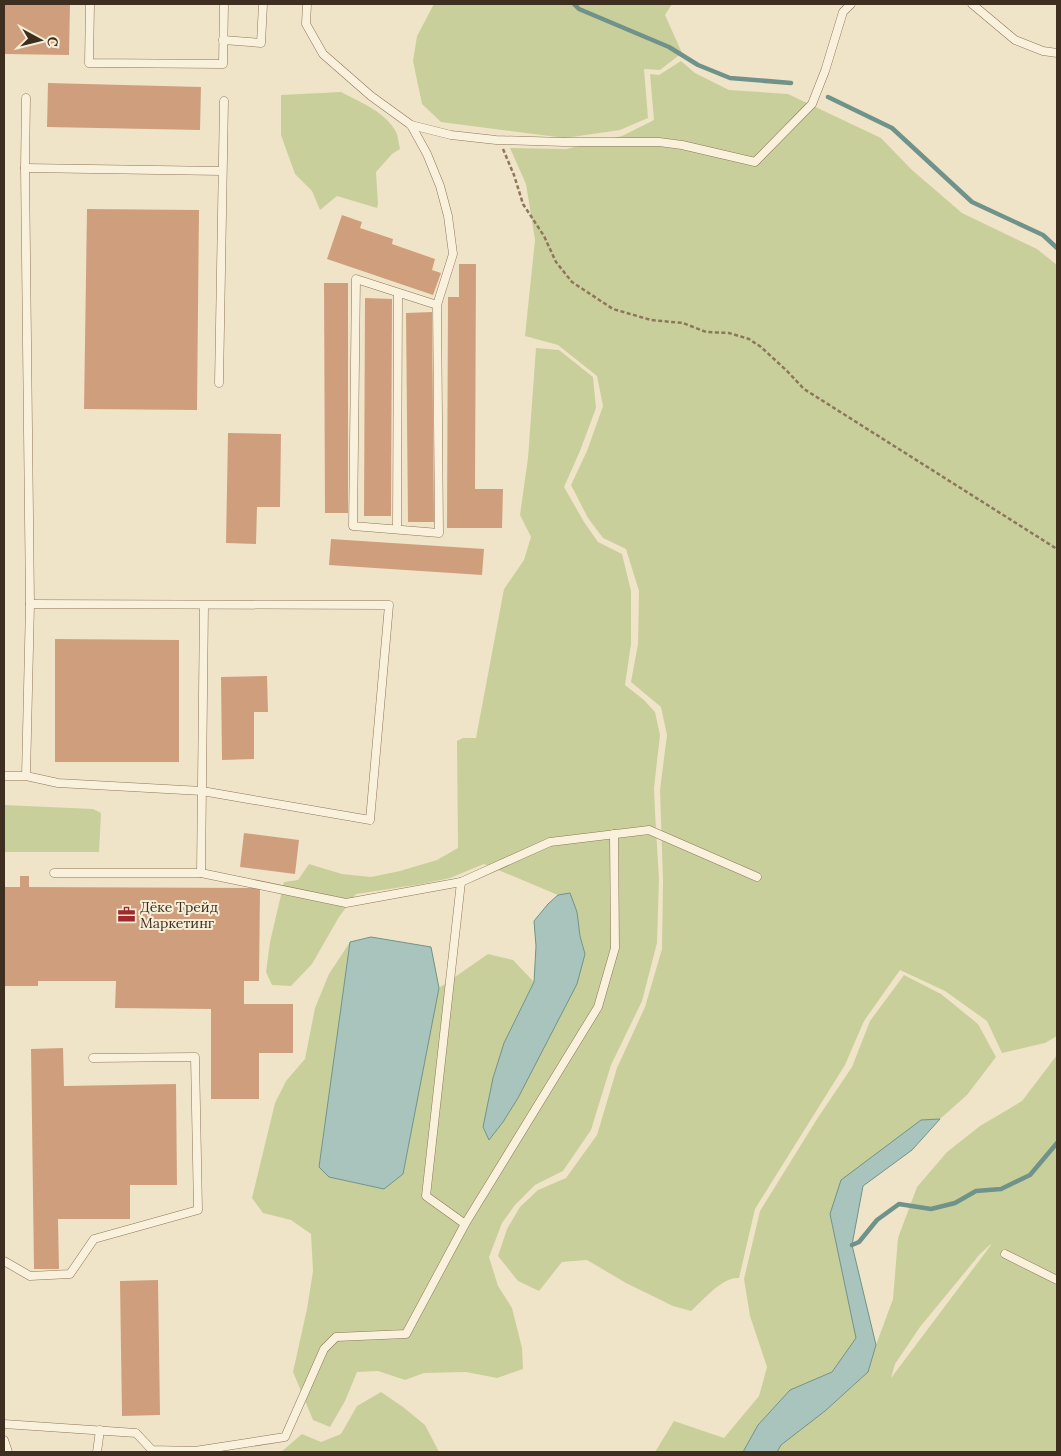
<svg xmlns="http://www.w3.org/2000/svg" width="1061" height="1456" font-family="Lora,serif">
  <style>
    .green { fill: #c9cf9b; fill-rule: evenodd }
    .water { fill: #a9c4bc; stroke: #6f938a }
    .lines { fill: none; stroke-linecap: round; stroke-linejoin: round }
    .stream { stroke: #6f938a; stroke-width: 4.5 }
    .building { fill: #cf9f7d }
    .service-casing { stroke: #8d765c; stroke-width: 9 }
    .path { stroke: #8d765c; stroke-width: 2.5; stroke-dasharray: 4 2.5; stroke-linecap: butt }
    .service { stroke: #faf1dc; stroke-width: 8 }
    .labels { text-anchor: middle; stroke-width: 4; stroke-linejoin: round; paint-order: stroke }
    .poi-label { font-size: 14px; fill: #3d2e20; stroke: #f7eed8; text-anchor: start }
  </style>
  <rect width="100%" height="100%" fill="#f0e4c8"/>
  <g class="green">
    <polygon points="434,4 672,4 665,15 682,53 660,70 644,69 648,118 620,130 565,138 441,122 422,104 413,61 417,36"/>
    <path d="M681,61l14,12 34,17 59,4 93,44 31,32 50,43 75,36 20,16v771l-12,7 -43,10 -15,-32 -42,-30 -45,-21 -36,51 -19,44 -90,144 -16,69c-16,-2 -37,23 -48,33l-18,-5 -47,-23 -39,-23 -25,2 -23,29 -21,-10 -20,-25 9,-27 13,-22 18,-17 28,-12 31,-43 20,-67 28,-61 17,-58 1,-68 -3,-91 7,-55 -6,-28 -30,-25 7,-38 1,-53 -13,-42 -23,-11 -15,-20 -17,-33 16,-34 16,-45 -6,-30 -39,-31 -33,-9 10,-96 -9,-56 -16,-36 56,1 56,-13 32,-16 -4,-46 9,1z"/>
    <path d="M341,92c20,11 46,20 56,42 1,5 2,10 3,15l-8,5 -16,18 2,32 -1,4 -40,-12 -17,14 -8,-19 -17,-17 -14,-39v-40z"/>
    <polygon points="536,348 559,350 593,377 596,408 580,451 564,487 584,522 598,542 622,554 631,591 631,644 625,685 644,700 655,712 660,735 654,788 655,812 659,879 657,943 642,1001 611,1065 591,1130 563,1171 535,1185 515,1205 502,1223 489,1257 498,1286 512,1308 522,1348 523,1369 497,1378 466,1372 424,1373 405,1380 378,1371 357,1372 345,1401 330,1427 313,1420 293,1372 307,1309 313,1271 311,1234 291,1220 263,1213 252,1198 275,1103 286,1081 305,1059 315,1008 329,974 350,942 319,1166 329,1177 384,1189 403,1174 439,988 488,954 513,960 534,982 504,1043 493,1078 483,1127 489,1140 503,1122 518,1098 542,1050 585,954 570,893 558,895 484,864 450,878 422,884 356,894 339,917 312,964 291,986 272,985 266,972 270,942 284,882 298,880 309,864 342,874 371,877 400,871 437,860 458,848 457,741 463,738 476,738 504,589 524,560 531,537 520,515 528,458"/>
    <polygon points="4,805 93,809 101,813 99,852 4,852"/>
    <polygon points="904,975 941,994 978,1024 996,1057 967,1095 940,1119 921,1120 830,1214 856,1338 832,1372 790,1390 758,1425 743,1452 655,1452 674,1421 724,1438 759,1396 767,1367 750,1316 744,1279 760,1211 817,1119 852,1067 870,1021"/>
    <path d="M1057,1055v397h-280l4,-7 44,-34 43,-39 8,-27 17,-46 5,-61 19,-51 30,-35 33,-26 42,-25zM991,1244v1l-100,133 4,-14 25,-37 60,-73z"/>
    <polygon points="381,1392 403,1407 425,1425 439,1452 281,1452 302,1434 321,1442 341,1434 357,1406"/>
  </g>
  <g class="water">
    <polygon points="570,893 577,912 580,936 585,954 577,984 518,1098 503,1122 489,1140 483,1127 493,1078 504,1043 534,982 536,946 534,921 548,904 558,895"/>
    <polygon points="371,937 431,947 439,988 403,1174 384,1189 329,1177 319,1167 350,942"/>
    <polygon points="940,1119 912,1150 863,1186 852,1245 876,1345 868,1372 825,1411 781,1445 777,1452 743,1452 758,1425 790,1390 832,1372 856,1338 830,1214 841,1180 921,1120"/>
  </g>
  <g class="lines">
    <g class="stream">
      <polyline points="574,4 579,9 669,47 698,65 730,78 791,83"/>
      <polyline points="828,97 892,128 972,202 1043,235 1057,248"/>
      <polyline points="852,1245 859,1242 877,1220 899,1204 931,1209 955,1203 976,1191 1001,1189 1030,1175 1057,1143"/>
    </g>
  </g>
  <g class="building">
    <polygon points="4,4 70,4 69,55 4,54"/>
    <polygon points="48,83 201,87 200,130 47,127"/>
    <polygon points="87,209 199,210 197,410 84,409"/>
    <polygon points="342,215 362,222 360,228 393,239 392,244 435,259 432,270 441,273 433,295 327,259"/>
    <polygon points="459,264 476,264 475,489 503,489 502,528 447,528 448,297 459,297"/>
    <polygon points="324,283 348,283 348,513 325,513"/>
    <polygon points="365,298 392,299 391,516 364,516"/>
    <polygon points="432,312 434,522 408,522 406,313"/>
    <polygon points="228,433 281,434 280,507 257,507 256,544 226,543"/>
    <polygon points="331,539 484,549 482,575 329,565"/>
    <polygon points="55,639 179,640 179,762 55,762"/>
    <polygon points="267,676 268,712 254,712 254,759 222,760 221,677"/>
    <polygon points="244,833 299,840 295,874 240,867"/>
    <polygon points="20,876 29,876 29,887 260,888 259,981 244,981 244,1004 293,1004 293,1053 259,1053 259,1099 211,1099 211,1009 115,1008 116,981 38,981 38,986 4,986 4,887 20,887"/>
    <polygon points="63,1048 64,1086 176,1084 177,1185 130,1185 130,1219 58,1219 59,1269 34,1269 31,1049"/>
    <polygon points="158,1280 160,1415 122,1416 120,1281"/>
  </g>
  <g class="lines">
    <defs>
      <g id="service">
        <polyline points="90,4 89,63 223,64 224,4"/>
        <polyline points="307,4 306,24 323,54 371,96 411,125 427,154 440,186 448,216 453,254 437,305 439,533 353,526 356,279 437,305"/>
        <polyline points="972,4 1015,40 1043,51 1057,53"/>
        <polyline points="223,40 261,43 263,4"/>
        <polyline points="26,98 25,168 30,604"/>
        <polyline points="411,125 451,135 496,140 564,142 659,142 682,145 755,162 812,104 825,71 843,12 851,4"/>
        <polyline points="25,168 222,171"/>
        <polyline points="219,383 224,101"/>
        <polyline points="397,529 398,293"/>
        <polyline points="4,776 26,776 58,783 202,791 370,820 389,605 30,604 26,776"/>
        <polyline points="54,873 201,873 346,903 461,882 550,842 649,830 757,877"/>
        <polyline points="201,873 204,605"/>
        <polyline points="461,882 426,1196 465,1224"/>
        <polyline points="1005,1254 1057,1280"/>
        <polyline points="4,1261 30,1276 70,1274 94,1239 198,1210 195,1057 93,1058"/>
        <polyline points="4,1424 136,1433 152,1450 195,1451 285,1437 324,1349 336,1337 406,1334 465,1224 598,1007 615,948 614,834"/>
        <polyline points="4,1440 8,1452"/>
        <polyline points="97,1452 100,1430"/>
      </g>
    </defs>
    <use href="#service" class="service-casing"/>
    <polyline class="path" points="503,149 514,175 523,204 544,236 556,262 572,282 613,309 651,320 683,323 706,332 729,333 749,339 761,347 787,371 804,389 1057,549"/>
    <use href="#service" class="service"/>
  </g>
  <defs>
    <symbol id="office-bare" viewBox="-9 -9 18 18"><path d="M-6-3h4V-5.5h4V-3h4V5H-6ZM-1-4.5V-3h2v-1.5ZM-6 0V1H6V0Z" fill="#9e2a2b" stroke="#f7eed8" stroke-width="2.5" paint-order="stroke"/></symbol>
  </defs>
  <g fill-rule="evenodd">
    <use href="#office-bare" x="114" y="902" width="25" height="25"/>
  </g>
  <g class="labels">
    <g class="poi-label">
      <text x="140" y="912">Дёке Трейд<tspan x="140" dy="16">Маркетинг</tspan></text>
    </g>
  </g>
  <rect width="1061" height="1456" fill="none" stroke="#3d2e20" stroke-width="10"/>
  <g transform="translate(40 40) rotate(97)" stroke="#f7eed8" stroke-width="4" paint-order="stroke">
  <path d="M0-4L9 19L0 12L-9 19Z" fill="#3d2e20"/>
  <text y="-8" font-size="14" font-weight="bold" text-anchor="middle" fill="#3d2e20">С</text>
  </g>
</svg>
